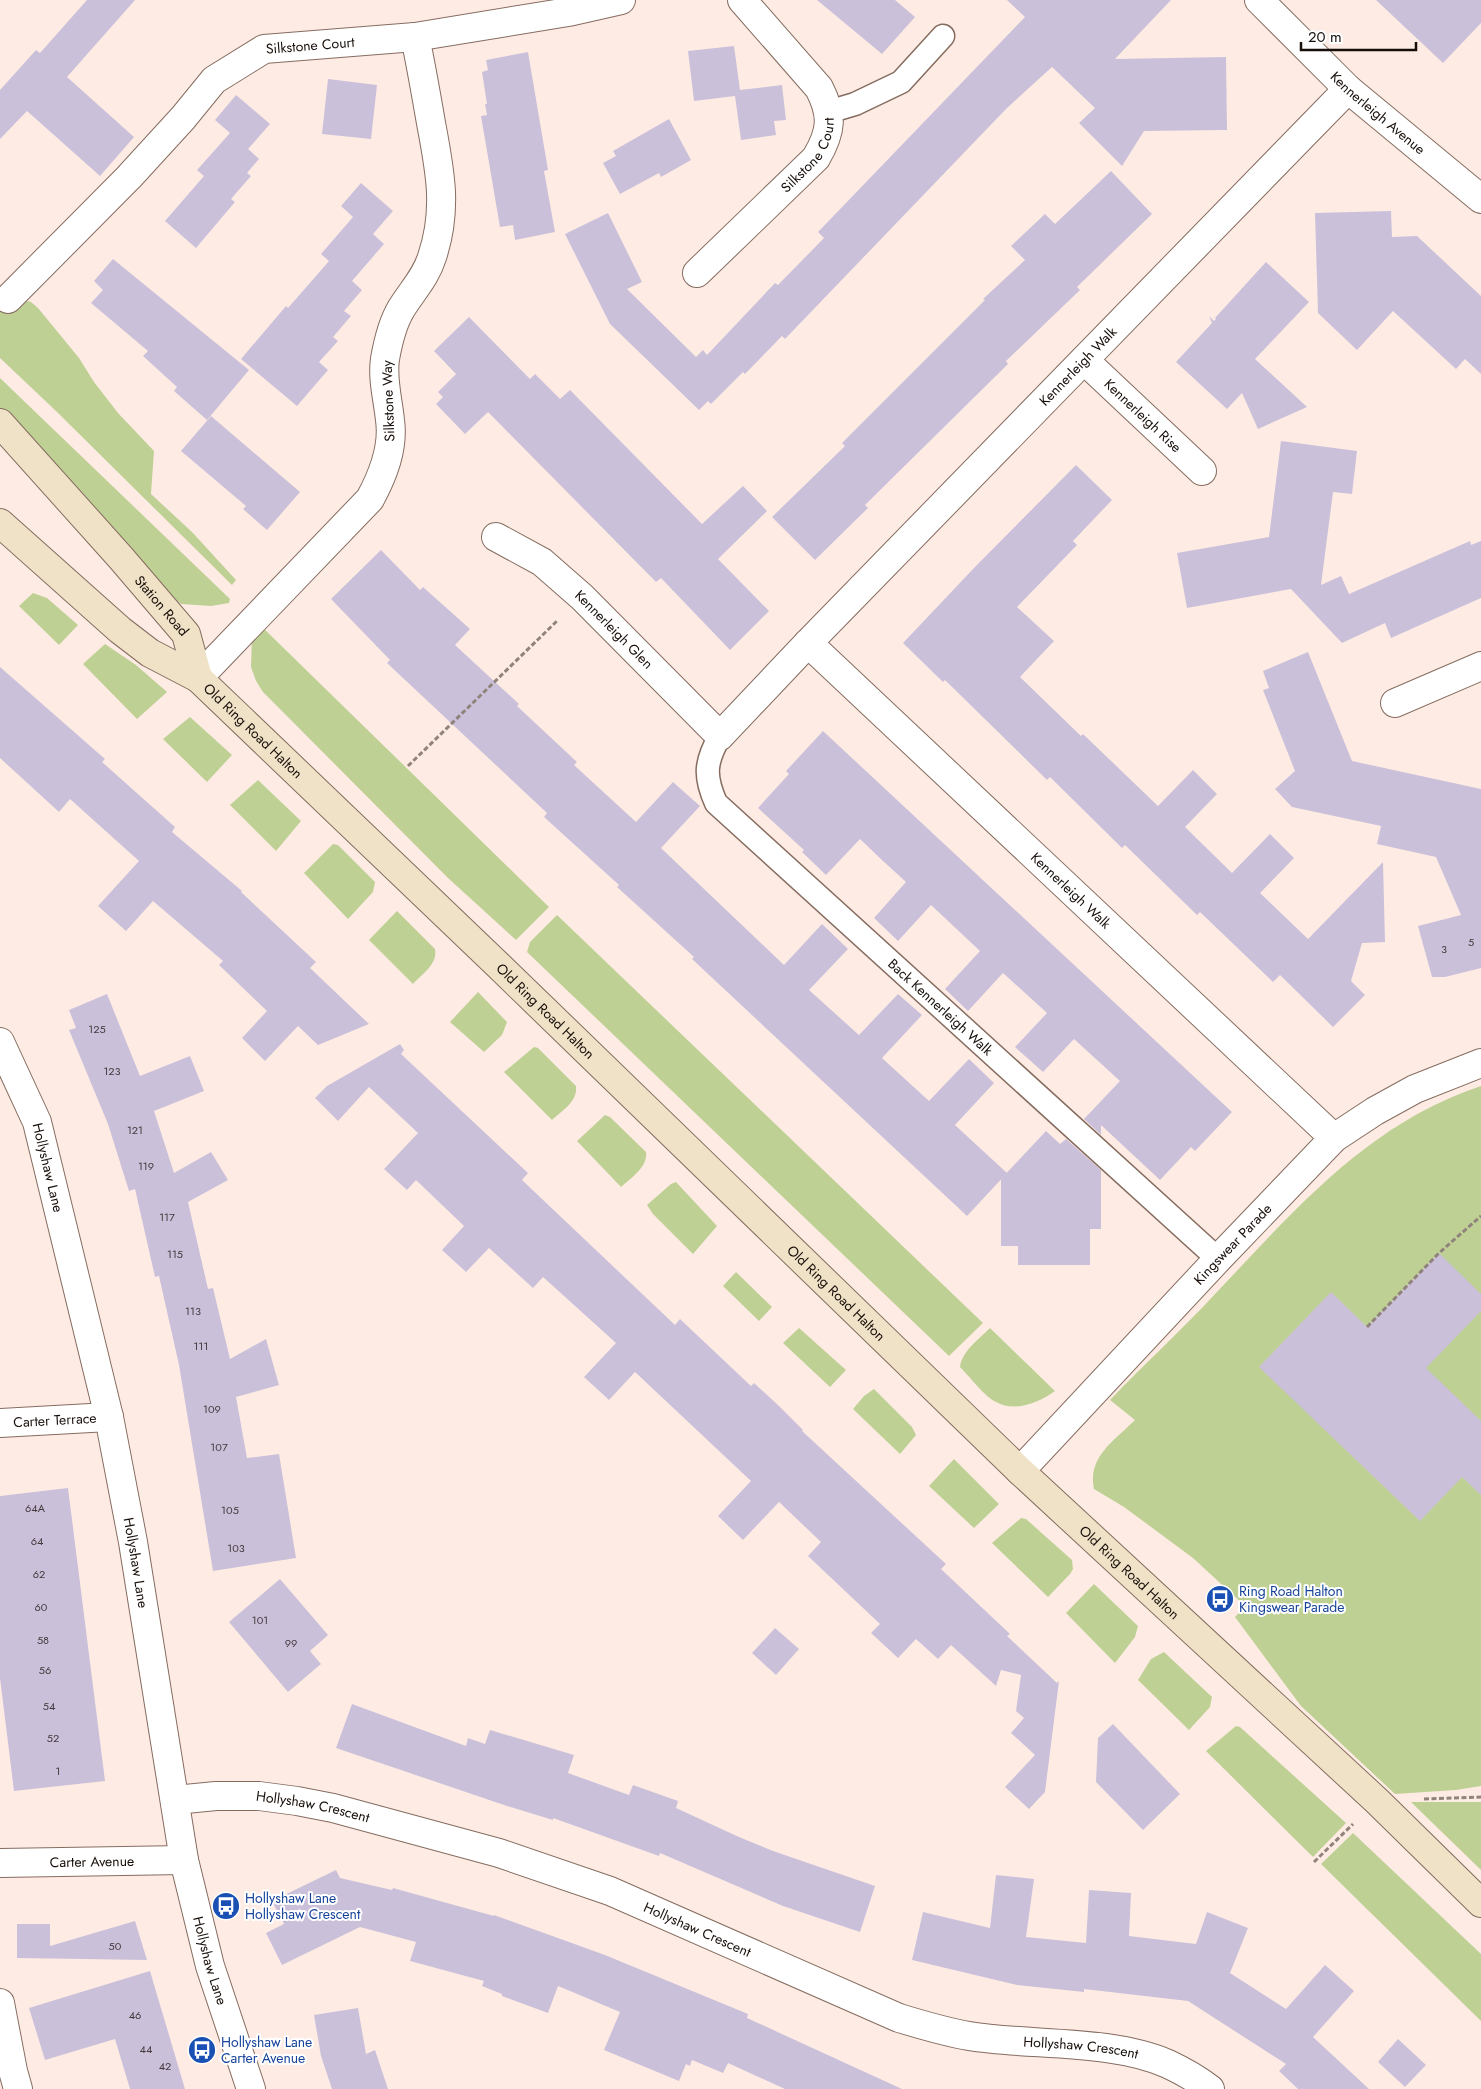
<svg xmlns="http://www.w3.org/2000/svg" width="1481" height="2089" font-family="Jost,sans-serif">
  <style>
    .green { fill: #bfd095 }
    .building { fill: #cbc0da }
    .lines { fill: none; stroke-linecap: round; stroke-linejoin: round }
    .service-casing { stroke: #856c5f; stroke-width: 25 }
    .minor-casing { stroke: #856c5f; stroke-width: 30 }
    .tertiary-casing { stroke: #856c5f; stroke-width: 30 }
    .secondary-casing { stroke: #856c5f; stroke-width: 30 }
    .path { stroke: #90837c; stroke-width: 3; stroke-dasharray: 5 2.5; stroke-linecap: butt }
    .service { stroke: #fff; stroke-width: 22 }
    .minor { stroke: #fff; stroke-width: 28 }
    .tertiary { stroke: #fff; stroke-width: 28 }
    .secondary { stroke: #efe2c7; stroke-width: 28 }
    .labels { text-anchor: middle; stroke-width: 4; stroke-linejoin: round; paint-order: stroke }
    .number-label { font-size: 11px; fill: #443a3d }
    .street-label { font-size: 14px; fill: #170e09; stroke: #fff }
    .transit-label { font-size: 14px; fill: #164399; stroke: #fff; text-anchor: start }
  </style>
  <rect width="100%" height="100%" fill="#feece4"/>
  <g class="green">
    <polygon points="24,300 31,302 38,308 79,358 94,382 118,413 154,451 151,494 192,532 236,580 232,585 56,411 0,358 0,301"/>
    <polygon points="0,378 230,599 229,603 211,606 181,604 156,582 0,409"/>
    <polygon points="33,593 47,598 78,625 59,645 19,606"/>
    <polygon points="258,623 549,907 516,940 448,878 263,692 256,681 251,667 252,633"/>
    <polygon points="105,644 136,665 167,692 137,719 83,664"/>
    <polygon points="190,717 232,755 207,782 163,739"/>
    <polygon points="258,780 301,821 276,851 230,805"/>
    <polygon points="333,844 338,845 375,882 373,892 348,919 304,873"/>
    <path d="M397,911l38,38c3,15 -13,25 -22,35l-44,-44z"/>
    <polygon points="557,915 983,1323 949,1356 527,952 530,942"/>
    <polygon points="478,992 507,1022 502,1035 484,1052 450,1022"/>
    <path d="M534,1047l4,1 38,38c2,15 -13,24 -24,34l-48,-48z"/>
    <path d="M1481,1086v700l-25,4 -61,4 -94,-88 -66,-89 10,-11 -52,-48 -69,-51 -30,-18c-7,-32 21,-49 41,-69l-25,-20c34,-36 71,-69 105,-106 80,-84 152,-170 266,-208z"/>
    <path d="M605,1115l5,2 36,35c2,15 -15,26 -25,35l-44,-46z"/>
    <polygon points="676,1182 717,1226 693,1254 653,1214 647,1205 671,1184"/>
    <polygon points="736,1272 772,1307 759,1321 723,1286"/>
    <polygon points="799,1328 846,1370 830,1387 783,1343"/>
    <path d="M990,1328l65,63c-15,11 -40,22 -59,11 -12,-6 -26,-25 -36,-35 2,-16 19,-28 30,-39z"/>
    <polygon points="874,1389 912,1427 916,1435 900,1454 853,1409 864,1396"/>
    <polygon points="954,1459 999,1504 974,1528 929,1486"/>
    <polygon points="1021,1518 1026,1519 1072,1560 1073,1569 1070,1574 1048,1597 992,1543"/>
    <polygon points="1094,1584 1138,1626 1135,1637 1115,1663 1066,1613"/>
    <polygon points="1164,1652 1212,1697 1210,1707 1189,1730 1138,1680 1151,1659"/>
    <polygon points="1236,1726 1240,1727 1346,1823 1313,1857 1206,1751"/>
    <polygon points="1411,1802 1481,1802 1481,1870"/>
    <polygon points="1353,1833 1481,1954 1481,2021 1321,1864"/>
  </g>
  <g class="building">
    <polygon points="87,0 135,0 67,77 134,137 100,176 27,111 0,139 0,90 36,50 40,53"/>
    <polygon points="817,0 895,0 915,17 882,54"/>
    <polygon points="1007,0 1171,0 1115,59 1226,57 1227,130 1144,131 1122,166 1079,123 1095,108 1052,67 1007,108 785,339 782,336 745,374 743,372 711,404 708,401 699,410 610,324 565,234 608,213 642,282 627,289 696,357 703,350 707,355 775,283 778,285 824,238 818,232 1025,17"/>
    <polygon points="1376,0 1481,0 1481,23 1443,63"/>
    <polygon points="734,46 740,90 782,85 786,120 774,121 776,135 741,140 735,96 694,101 688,51"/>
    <polygon points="528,52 548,170 544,171 555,232 515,240 513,225 500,227 481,116 487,115 485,104 487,104 482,72 488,70 486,60"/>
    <polygon points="328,79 377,85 371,139 322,134"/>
    <polygon points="236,95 270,124 248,149 245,146 259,159 247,173 251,176 231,199 235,202 196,248 165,221 204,176 197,170 230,133 215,120"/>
    <polygon points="669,119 691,160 661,177 659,173 620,194 603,163 616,156 613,151"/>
    <polygon points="1111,171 1152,214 1077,287 1080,290 1006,361 1008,364 865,505 868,508 815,560 772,517 845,446 842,443 985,300 983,299 1025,260 1011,246 1045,214 1055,224"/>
    <polygon points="361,183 393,211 373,234 384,244 352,281 362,290 344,311 351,316 333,337 338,341 319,362 328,370 297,406 241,359 286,306 288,308 329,261 321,254 353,217 341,206"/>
    <polygon points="1391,211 1392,237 1417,236 1481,296 1481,374 1465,359 1456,369 1393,311 1357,350 1318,313 1315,213"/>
    <polygon points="113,259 249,370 207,420 174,391 177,387 143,356 148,351 91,303 103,290 94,281"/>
    <polygon points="1266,262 1309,302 1255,359 1307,407 1258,429 1242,393 1227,409 1176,362 1212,323 1209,316 1214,321 1216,319 1215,318"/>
    <polygon points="469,317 530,379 535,374 560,399 570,390 702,524 743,486 767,511 718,559 769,611 730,650 661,578 656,582 488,412 465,434 436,404 443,397 438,392 456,374 434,351"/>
    <polygon points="211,416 300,492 267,530 243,509 246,506 181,451"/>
    <polygon points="1281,441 1357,451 1352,494 1333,492 1321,585 1341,576 1349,594 1470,541 1471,545 1481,541 1481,598 1391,638 1385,623 1342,643 1291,589 1187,608 1177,553 1269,537"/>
    <polygon points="1076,465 1112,500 1073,541 1077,545 1017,607 1054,641 1020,677 1081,736 1083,734 1158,806 1193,770 1217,794 1185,827 1232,873 1270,834 1294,858 1260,893 1308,939 1383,862 1385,942 1362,943 1351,981 1365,995 1333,1027 1280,975 1273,982 1200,912 1197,915 1125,845 1122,848 1050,777 1047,780 945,680 943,682 903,643 974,568"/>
    <polygon points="381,550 420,590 423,587 470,629 455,645 519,704 517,706 577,762 574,765 636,822 673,782 700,806 661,848 784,965 822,924 848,949 809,990 859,1035 898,994 922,1015 882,1058 929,1101 969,1059 994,1083 955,1125 1007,1173 967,1216 692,959 694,957 617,887 619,885 544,817 547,813 387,663 390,660 331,599"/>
    <polygon points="1308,652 1352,761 1481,789 1481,968 1445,977 1432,977 1418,926 1461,915 1436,857 1377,844 1381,826 1292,807 1275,789 1295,771 1263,690 1269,688 1263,671"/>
    <polygon points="0,667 105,759 102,762 175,827 172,832 242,891 241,892 316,962 310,968 369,1024 318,1045 298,1026 265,1061 242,1038 267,1011 219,965 223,961 153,901 126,931 98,906 139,861 70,799 59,812 0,758"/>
    <polygon points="823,731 1232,1112 1195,1151 1191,1147 1160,1180 1101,1125 1101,1135 1084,1119 1120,1081 1074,1039 1043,1072 1015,1047 1047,1013 1003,973 968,1011 945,989 980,951 931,905 898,941 874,918 906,882 883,861 860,839 826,875 802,852 804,850 758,808 789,774 786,771"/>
    <polygon points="107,994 140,1076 190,1056 204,1091 154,1111 174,1173 211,1152 228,1180 188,1202 208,1289 213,1288 230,1359 266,1339 279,1385 236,1397 247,1458 279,1454 296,1558 213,1571 179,1365 159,1276 155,1277 135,1189 129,1191 108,1124 69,1030 76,1028 69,1010"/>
    <polygon points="400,1044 404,1050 401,1054 528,1173 522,1180 675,1325 680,1319 751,1386 754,1383 779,1406 803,1430 802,1431 946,1564 941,1569 1010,1634 1007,1636 1057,1683 1059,1681 1045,1792 1029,1809 1005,1787 1035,1755 1011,1733 1024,1718 1016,1711 1021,1675 1001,1670 996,1686 951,1645 938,1659 916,1639 898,1658 871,1633 880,1624 808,1556 821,1542 779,1502 743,1540 718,1516 751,1481 635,1372 609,1400 584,1377 616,1343 543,1277 533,1288 489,1248 466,1272 442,1250 464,1226 416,1180 407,1190 384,1169 418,1133 369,1087 338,1121 315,1098 327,1086"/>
    <polygon points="1046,1131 1060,1144 1066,1139 1101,1170 1101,1229 1090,1229 1090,1265 1018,1265 1018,1246 1001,1246 1001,1179"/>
    <polygon points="1439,1253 1481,1294 1481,1311 1426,1368 1481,1421 1481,1495 1462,1477 1420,1521 1259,1367 1331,1292 1367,1327"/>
    <polygon points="68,1488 105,1781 14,1791 0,1678 0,1496"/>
    <polygon points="280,1579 328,1635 310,1651 321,1664 288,1692 229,1622"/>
    <polygon points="775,1628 799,1649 776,1675 752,1653"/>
    <polygon points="352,1704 466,1746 468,1738 485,1744 490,1730 574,1755 568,1773 629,1795 633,1785 678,1801 676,1808 739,1837 773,1851 875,1886 860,1932 783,1906 660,1853 659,1856 553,1818 553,1820 507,1806 336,1748"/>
    <polygon points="1113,1724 1180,1794 1143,1830 1096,1782 1098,1738"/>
    <polygon points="336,1870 340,1878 392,1890 393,1888 494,1916 494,1915 605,1955 748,2014 747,2018 902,2089 785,2089 728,2063 723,2073 692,2060 690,2066 686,2064 679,2081 604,2050 620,2012 558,1986 548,2013 502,1996 502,1994 482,1986 484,1981 410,1961 416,1942 360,1927 282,1965 266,1933 284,1924 272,1901"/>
    <polygon points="996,1875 1034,1879 1026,1937 1086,1943 1089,1890 1131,1893 1129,1936 1196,1944 1207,1912 1248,1928 1230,1973 1286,2009 1325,1965 1354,1991 1313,2037 1369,2089 1298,2089 1279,2071 1286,2064 1188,2001 1084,1989 1084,1992 1017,1985 912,1960 923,1912 990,1928"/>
    <polygon points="135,1921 147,1960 17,1958 17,1924 50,1924 50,1946"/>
    <polygon points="150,1971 185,2089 130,2089 115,2039 45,2060 29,2008"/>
    <polygon points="358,2008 366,2054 375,2050 388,2089 332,2089 321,2056 314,2015"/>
    <polygon points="1398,2039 1426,2065 1405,2087 1378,2062"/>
  </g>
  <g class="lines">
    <defs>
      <g id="service">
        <polyline points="828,112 855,104 901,82 943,36"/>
        <path id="s1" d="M720,736c-15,26 -16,40 -4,67l502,456"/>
      </g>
      <g id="minor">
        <path id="s2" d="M1259,0l89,89 133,110"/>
        <path id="s3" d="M697,273l119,-115c16,-27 17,-43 3,-70l-77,-88"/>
        <path id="s4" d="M8,299l121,-122 54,-59 31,-38 50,-31 151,-12 153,-25 53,-12"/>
        <path id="s5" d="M1084,360l118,111"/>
        <path id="s6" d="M496,537l46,25 40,35 138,139 88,-93 540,-554"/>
        <path id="s7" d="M808,643l526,495"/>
        <path d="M198,678l172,-179c13,-24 24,-51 20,-79 -2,-20 -8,-41 -5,-61 3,-17 7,-35 16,-50 11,-18 25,-32 31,-52 16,-48 8,-86 -1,-134 -5,-29 -10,-58 -16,-86"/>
        <polyline points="1395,703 1481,666"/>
        <path id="s8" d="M0,1423l109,-6"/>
        <path id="s9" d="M1020,1471l198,-212 116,-121 41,-27 40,-22 66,-26"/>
        <path id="s10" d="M175,1800l41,-4h43l38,5 36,7 166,45 111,38 289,127c23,7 46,14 70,18 61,10 143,3 199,28 15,7 29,15 42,25"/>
        <path id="s11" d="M0,1863l184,-3"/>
        <polyline points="0,2003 13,2071 18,2089"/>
      </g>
      <g id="tertiary">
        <path id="s12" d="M0,1042l37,80 72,295 24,125 51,318 26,106 41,123"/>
      </g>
      <g id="secondary">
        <path id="s13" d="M0,423l121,135 65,76 12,44"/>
        <path id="s14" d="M0,523l120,107 30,23 48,25 301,288 521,505 357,330 104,102"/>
      </g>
    </defs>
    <use href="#service" class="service-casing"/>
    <use href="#minor" class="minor-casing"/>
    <use href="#tertiary" class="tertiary-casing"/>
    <use href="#secondary" class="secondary-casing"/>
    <g class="path">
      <polyline points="408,766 558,620"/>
      <polyline points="1367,1327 1439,1253 1481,1216"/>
      <polyline points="1424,1799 1481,1797"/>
      <polyline points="1314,1862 1353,1824"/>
    </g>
    <use href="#service" class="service"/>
    <use href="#minor" class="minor"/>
    <use href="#tertiary" class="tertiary"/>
    <use href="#secondary" class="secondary"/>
  </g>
  <defs>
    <symbol id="bus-disc" viewBox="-11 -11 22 22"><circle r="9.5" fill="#1a4fb4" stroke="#fff"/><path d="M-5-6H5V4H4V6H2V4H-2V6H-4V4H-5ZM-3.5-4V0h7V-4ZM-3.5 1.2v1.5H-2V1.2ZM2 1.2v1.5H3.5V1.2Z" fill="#fff"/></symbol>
  </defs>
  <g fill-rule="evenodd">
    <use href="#bus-disc" x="1204" y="1583" width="32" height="32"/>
    <use href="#bus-disc" x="210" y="1890" width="32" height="32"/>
    <use href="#bus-disc" x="186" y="2034" width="32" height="32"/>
  </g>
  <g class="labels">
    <g class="number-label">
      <text x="1471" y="946">5</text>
      <text x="1444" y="953">3</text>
      <text x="97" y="1033">125</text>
      <text x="112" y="1075">123</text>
      <text x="135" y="1134">121</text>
      <text x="146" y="1170">119</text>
      <text x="167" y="1221">117</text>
      <text x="175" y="1258">115</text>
      <text x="193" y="1315">113</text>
      <text x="201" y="1350">111</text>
      <text x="212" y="1413">109</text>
      <text x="219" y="1451">107</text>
      <text x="35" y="1512">64A</text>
      <text x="230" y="1514">105</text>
      <text x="37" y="1545">64</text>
      <text x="236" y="1552">103</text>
      <text x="39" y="1578">62</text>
      <text x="41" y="1611">60</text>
      <text x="260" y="1624">101</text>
      <text x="43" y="1644">58</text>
      <text x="291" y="1647">99</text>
      <text x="45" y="1674">56</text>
      <text x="49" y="1710">54</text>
      <text x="53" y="1742">52</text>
      <text x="58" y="1775">1</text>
      <text x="115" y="1950">50</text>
      <text x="135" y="2019">46</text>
      <text x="146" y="2053">44</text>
      <text x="165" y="2070">42</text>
    </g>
    <g class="street-label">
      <text dy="5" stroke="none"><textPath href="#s4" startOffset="406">Silkstone Court</textPath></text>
      <text dy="5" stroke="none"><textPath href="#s2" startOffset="164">Kennerleigh Avenue</textPath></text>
      <text dy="5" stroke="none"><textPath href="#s3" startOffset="164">Silkstone Court</textPath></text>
      <text dy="5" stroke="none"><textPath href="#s6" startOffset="816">Kennerleigh Walk</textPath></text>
      <text transform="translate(388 401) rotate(-92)" y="5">Silkstone Way</text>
      <text dy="5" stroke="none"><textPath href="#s5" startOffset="81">Kennerleigh Rise</textPath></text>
      <text dy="5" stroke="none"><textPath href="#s13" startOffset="244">Station Road</textPath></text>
      <text dy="5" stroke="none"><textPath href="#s6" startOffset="151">Kennerleigh Glen</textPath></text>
      <text dy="5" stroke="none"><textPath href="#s14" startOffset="329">Old Ring Road Halton</textPath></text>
      <text dy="5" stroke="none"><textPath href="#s7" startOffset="361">Kennerleigh Walk</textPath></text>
      <text dy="5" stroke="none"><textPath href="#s1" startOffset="374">Back Kennerleigh Walk</textPath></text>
      <text dy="5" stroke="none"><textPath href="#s14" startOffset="734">Old Ring Road Halton</textPath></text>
      <text dy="5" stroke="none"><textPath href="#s12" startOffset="135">Hollyshaw Lane</textPath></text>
      <text dy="5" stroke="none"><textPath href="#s9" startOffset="311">Kingswear Parade</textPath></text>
      <text dy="5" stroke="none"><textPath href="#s14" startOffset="1139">Old Ring Road Halton</textPath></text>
      <text dy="5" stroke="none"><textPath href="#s8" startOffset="55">Carter Terrace</textPath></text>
      <text dy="5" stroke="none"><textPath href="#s12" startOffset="540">Hollyshaw Lane</textPath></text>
      <text dy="5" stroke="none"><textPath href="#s14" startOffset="1544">Old Ring Road Halton</textPath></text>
      <text dy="5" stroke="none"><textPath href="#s10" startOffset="139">Hollyshaw Crescent</textPath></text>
      <text dy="5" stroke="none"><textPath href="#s11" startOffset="92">Carter Avenue</textPath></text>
      <text dy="5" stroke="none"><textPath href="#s10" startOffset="544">Hollyshaw Crescent</textPath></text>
      <text dy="5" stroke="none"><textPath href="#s12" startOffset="945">Hollyshaw Lane</textPath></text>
      <text dy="5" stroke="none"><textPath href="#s10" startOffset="949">Hollyshaw Crescent</textPath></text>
    </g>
    <g class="transit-label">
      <text x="1239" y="1596">Ring Road Halton<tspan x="1239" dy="16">Kingswear Parade</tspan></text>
      <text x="245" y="1903">Hollyshaw Lane<tspan x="245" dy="16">Hollyshaw Crescent</tspan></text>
      <text x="221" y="2047">Hollyshaw Lane<tspan x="221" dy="16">Carter Avenue</tspan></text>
    </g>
  </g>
  <path d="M1301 42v8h115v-8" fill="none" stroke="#170e09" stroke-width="2.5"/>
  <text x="1308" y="42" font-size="15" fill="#170e09" stroke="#ffffff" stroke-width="4" paint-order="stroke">20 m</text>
</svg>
